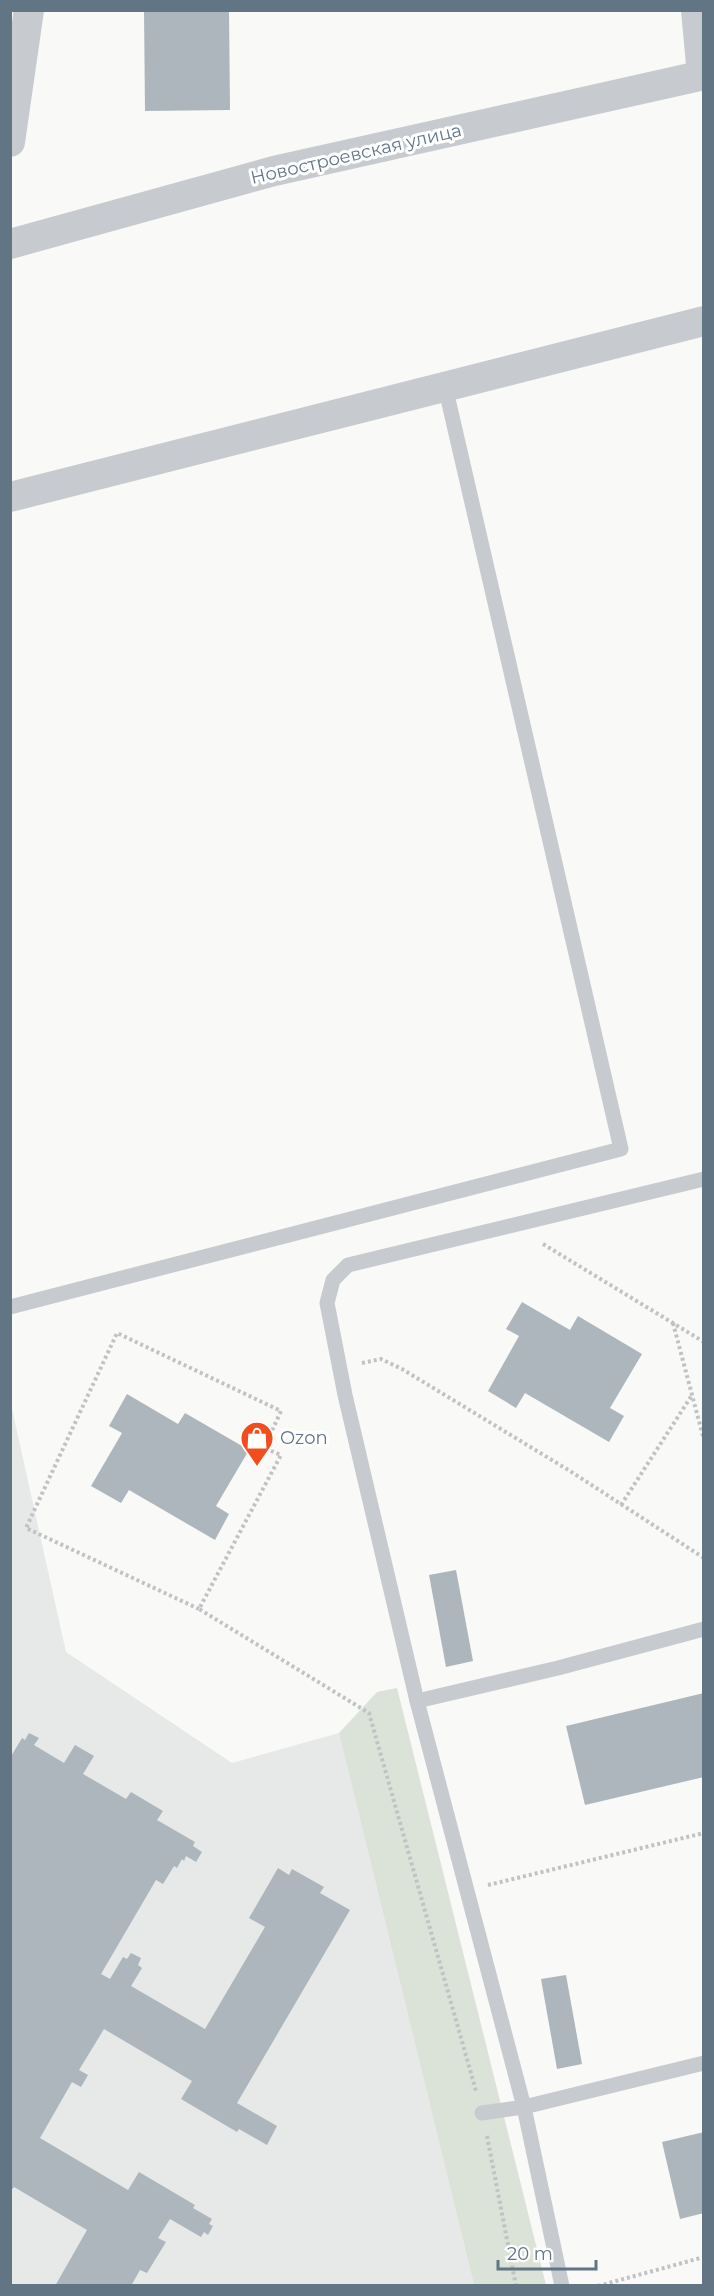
<svg xmlns="http://www.w3.org/2000/svg" width="714" height="2296" font-family="Montserrat,sans-serif">
  <style>
    .built { fill: #e7e8e8 }
    .green { fill: #dbe2d7 }
    .building { fill: #adb6bc }
    .lines { fill: none; stroke-linecap: round; stroke-linejoin: round }
    .path { stroke: #c0c3c5; stroke-width: 4; stroke-dasharray: 3 3; stroke-linecap: butt }
    .lane { stroke: #c7cbcf; stroke-width: 15 }
    .street { stroke: #c7cbcf; stroke-width: 30 }
    .labels { text-anchor: middle; stroke-width: 6; stroke-linejoin: round; paint-order: stroke }
    .street-label { font-size: 18px; fill: #627584; stroke: #fff }
    .poi-label { font-size: 18px; fill: #627584; stroke: #fff; text-anchor: start }
  </style>
  <rect width="100%" height="100%" fill="#f9f9f7"/>
  <polygon class="built" points="10,1400 66,1652 232,1763 339,1733 474,2285 11,2285"/>
  <polygon class="green" points="397,1688 546,2285 474,2285 339,1733 377,1692"/>
  <g class="building">
    <polygon points="144,10 229,10 230,110 145,111"/>
    <polygon points="522,1302 570,1330 578,1316 642,1354 610,1408 624,1416 609,1442 525,1393 516,1408 488,1391 519,1336 506,1329"/>
    <polygon points="127,1394 178,1424 185,1413 249,1450 216,1506 229,1514 215,1540 129,1490 121,1503 91,1486 122,1433 109,1426"/>
    <polygon points="456,1570 473,1661 446,1667 429,1575"/>
    <polygon points="704,1693 704,1777 585,1805 566,1726"/>
    <polygon points="29,1733 39,1738 34,1745 64,1763 75,1745 94,1756 83,1774 126,1799 131,1792 163,1811 157,1820 195,1842 193,1846 202,1852 196,1862 186,1856 184,1861 182,1859 177,1868 174,1866 163,1884 156,1880 101,1974 110,1979 123,1957 127,1959 131,1953 141,1958 138,1965 142,1968 131,1986 205,2029 265,1927 249,1918 278,1868 289,1875 292,1869 324,1887 320,1893 350,1910 237,2103 277,2126 267,2145 239,2129 237,2132 181,2099 192,2081 104,2029 79,2070 88,2075 81,2087 72,2082 40,2138 128,2190 139,2172 195,2205 193,2208 212,2219 209,2224 213,2226 208,2235 204,2232 201,2237 170,2219 158,2238 166,2242 147,2273 140,2270 131,2286 55,2286 87,2230 14,2187 10,2192 10,1758 22,1738 25,1740"/>
    <polygon points="566,1975 582,2064 557,2069 541,1979"/>
    <polygon points="704,2132 704,2213 680,2219 662,2142"/>
  </g>
  <g class="lines">
    <g class="path">
      <polyline points="543,1244 704,1342"/>
      <polyline points="673,1323 704,1440"/>
      <polyline points="362,1363 381,1359 402,1369 570,1471 704,1558"/>
      <polyline points="621,1505 692,1395"/>
      <polyline points="199,1609 26,1528 117,1333 281,1411 264,1448 281,1455 199,1609 369,1713 476,2091"/>
      <polyline points="488,1885 704,1833"/>
      <polyline points="487,2136 516,2286"/>
      <polyline points="598,2286 704,2257"/>
    </g>
    <g class="lane">
      <polyline points="10,1307 621,1149 445,386"/>
      <polyline points="417,1701 558,1668 704,1629"/>
      <polyline points="482,2113 524,2107 417,1701 345,1395 327,1303 333,1280 348,1265 704,1179"/>
      <polyline points="562,2286 524,2107 704,2063"/>
    </g>
    <g class="street">
      <polyline points="696,10 702,75"/>
      <polyline points="10,142 29,10"/>
      <polyline points="10,244 274,171 704,75"/>
      <polyline points="10,497 704,321"/>
    </g>
  </g>
  <defs>
    <symbol id="shop-pin" viewBox="-11 -11 22 30"><path d="M0 17L-7.5 6A9.5 9.5 0 1 1 7.5 6Z" fill="#f24d1e" stroke="#fff"/><path d="M-5-2.5h2.3a2.7 3.5 0 0 1 5.4 0H5L5.5 6h-11ZM-1.5-2.5h3a1.5 2.3 0 0 0-3 0Z" fill="#fff"/></symbol>
  </defs>
  <g fill-rule="evenodd">
    <use href="#shop-pin" x="238" y="1419" width="38" height="52"/>
  </g>
  <g class="labels">
    <g class="street-label">
      <text transform="translate(356 154) rotate(-13)" y="6">Новостроевская улица</text>
    </g>
    <g class="poi-label">
      <text x="280" y="1444">Ozon</text>
    </g>
  </g>
  <rect width="714" height="2296" fill="none" stroke="#627584" stroke-width="24"/>
  <path d="M498 2260v9h98v-9" fill="none" stroke="#627584" stroke-width="3"/>
  <text x="507" y="2260" font-size="18" fill="#627584" stroke="#ffffff" stroke-width="4.5" paint-order="stroke">20 m</text>
</svg>
